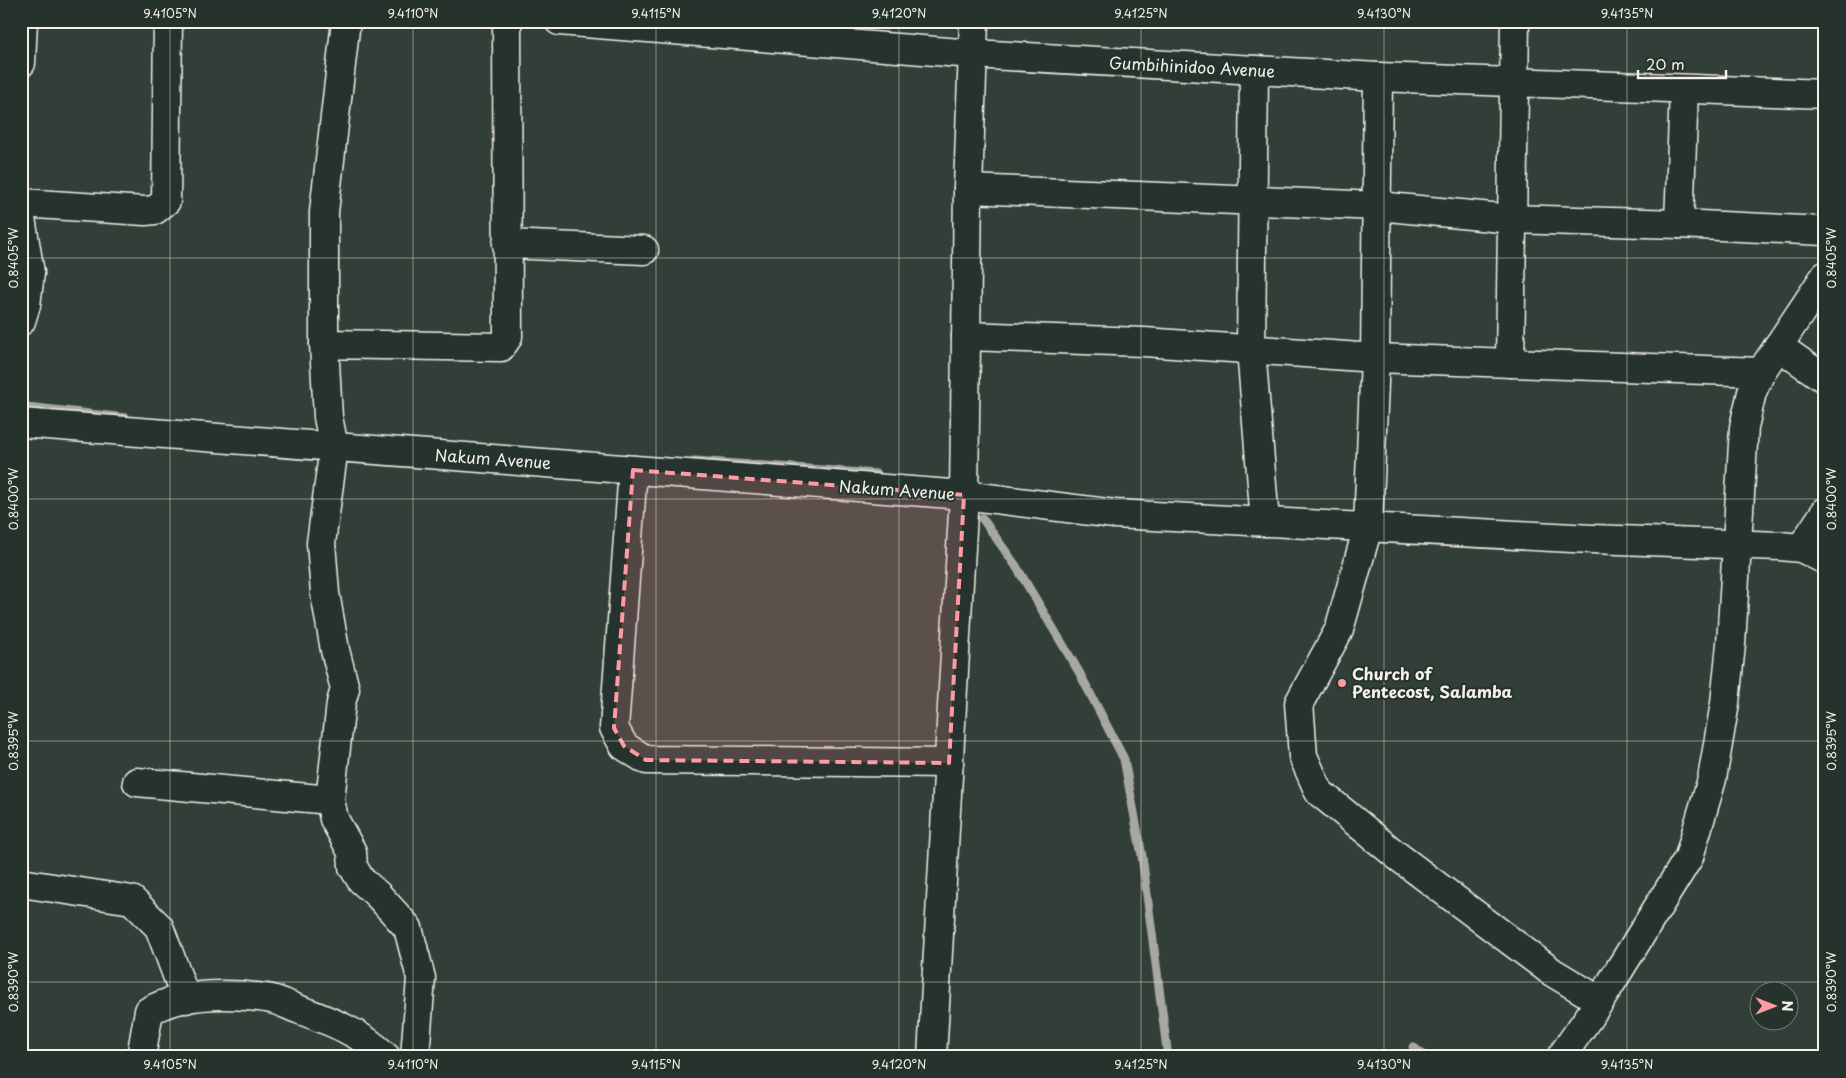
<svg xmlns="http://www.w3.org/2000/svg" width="1846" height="1078" font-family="'Playpen Sans',sans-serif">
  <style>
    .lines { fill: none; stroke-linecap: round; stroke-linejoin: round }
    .stream { stroke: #a6a9a1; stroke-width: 9 }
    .street-casing { stroke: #f4f1e8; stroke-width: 31 }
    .street { stroke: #26332d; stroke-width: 28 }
    .marked { fill: #ff9aa2; fill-opacity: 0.2; stroke: #ff9aa2; stroke-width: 4; stroke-dasharray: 10 6; stroke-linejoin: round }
    .ticks { fill: none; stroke: #f4f1e8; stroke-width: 1; stroke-opacity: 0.45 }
    .poi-dot { fill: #ff9aa2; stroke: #26332d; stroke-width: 2 }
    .labels { text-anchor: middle; stroke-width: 4; stroke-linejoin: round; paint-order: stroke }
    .street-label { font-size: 16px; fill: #f4f1e8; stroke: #26332d }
    .poi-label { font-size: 16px; font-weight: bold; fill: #f4f1e8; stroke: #26332d; text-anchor: start }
    .neatline { fill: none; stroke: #f4f1e8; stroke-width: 2 }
    .ticks-label { font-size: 12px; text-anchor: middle; fill: #f4f1e8 }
  </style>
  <rect width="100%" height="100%" fill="#323e38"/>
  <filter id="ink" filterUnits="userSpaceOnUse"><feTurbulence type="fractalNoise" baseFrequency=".02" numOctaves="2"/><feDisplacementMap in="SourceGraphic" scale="10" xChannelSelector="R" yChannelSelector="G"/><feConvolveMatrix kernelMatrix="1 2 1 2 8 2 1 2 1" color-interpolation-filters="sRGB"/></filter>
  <g filter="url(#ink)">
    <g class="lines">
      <g class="stream">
        <polyline points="27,407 126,418"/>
        <polyline points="695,461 877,474"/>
        <polyline points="982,518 1016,566 1079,672 1124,759 1142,856 1168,1057"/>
        <polyline points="1413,1047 1426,1057"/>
      </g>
      <defs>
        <g id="street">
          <polyline points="559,21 973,54 1378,77 1825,94"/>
          <polyline points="21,63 23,21"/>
          <polyline points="1254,70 1251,349 1265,522"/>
          <polyline points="1378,77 1375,358 1368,527 1339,630 1299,703 1303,756 1319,792 1396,855 1552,972 1600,1001"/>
          <polyline points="968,189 1378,206 1512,219 1679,224 1825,231"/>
          <polyline points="21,203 145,211 155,210 166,201 168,21"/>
          <polyline points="21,218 30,273 26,305 21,321"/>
          <polyline points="1679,224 1684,89"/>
          <polyline points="507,244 644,250"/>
          <polyline points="966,336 1144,342 1375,358 1761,372"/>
          <polyline points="324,344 324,212 346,21"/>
          <polyline points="1778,346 1825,379"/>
          <polyline points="1510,363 1515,21"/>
          <polyline points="21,423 964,495 1115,514 1592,539 1780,546 1801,548 1825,560"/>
          <polyline points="633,470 614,728 624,746 646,760 949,763"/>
          <polyline points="1801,548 1825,512"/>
          <polyline points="137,782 330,800"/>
          <polyline points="21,883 132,900 159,927 186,999"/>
          <path d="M141,1057l8,-46c34,-19 79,-18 117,-13 10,1 20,6 29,10 32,12 66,24 91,49"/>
          <polyline points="415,1057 421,978 408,928 378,895 361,880 353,867 352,852 334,819 330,800 341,703 345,689 335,650 325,593 321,543 334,447 328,417 324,344 501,347 508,337 507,21"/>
          <polyline points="932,1057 964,495 968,189 974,21"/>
          <polyline points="1561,1057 1600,1001 1689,857 1712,779 1725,703 1731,644 1744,427 1752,392 1761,372 1825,276"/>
        </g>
      </defs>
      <use href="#street" class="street-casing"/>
      <use href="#street" class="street"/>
    </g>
  </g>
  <path class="marked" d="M633,470l331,25 -15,268 -303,-3 -22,-14 -10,-18z"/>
  <path class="ticks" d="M170,21v1036M413,21v1036M656,21v1036M899,21v1036M1141,21v1036M1384,21v1036M1627,21v1036M21,258h1804M21,499h1804M21,741h1804M21,982h1804"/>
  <circle class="poi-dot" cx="1342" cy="683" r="5"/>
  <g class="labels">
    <g class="street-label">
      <text transform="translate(1192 67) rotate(3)" y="6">Gumbihinidoo Avenue</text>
      <text transform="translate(493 459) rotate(4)" y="6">Nakum Avenue</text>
      <text transform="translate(897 490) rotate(4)" y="6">Nakum Avenue</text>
    </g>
    <g class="poi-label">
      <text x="1352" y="680">Church of<tspan x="1352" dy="18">Pentecost, Salamba</tspan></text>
    </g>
  </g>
  <rect width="1846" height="1078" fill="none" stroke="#26332d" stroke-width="55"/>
  <g transform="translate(1774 1006) rotate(90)"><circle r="24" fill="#26332d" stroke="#787f78"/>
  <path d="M0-4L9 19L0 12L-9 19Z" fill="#ff9aa2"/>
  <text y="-8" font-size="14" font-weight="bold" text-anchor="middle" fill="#f4f1e8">N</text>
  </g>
  <path d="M1638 70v8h88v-8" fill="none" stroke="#f4f1e8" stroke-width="2.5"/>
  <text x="1646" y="70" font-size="15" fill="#f4f1e8" stroke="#26332d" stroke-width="4" paint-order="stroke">20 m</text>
  <rect x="28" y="28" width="1790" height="1022" class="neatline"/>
  <g class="ticks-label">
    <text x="170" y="18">9.4105°N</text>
    <text x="413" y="18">9.4110°N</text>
    <text x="656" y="18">9.4115°N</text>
    <text x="899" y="18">9.4120°N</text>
    <text x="1141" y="18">9.4125°N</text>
    <text x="1384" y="18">9.4130°N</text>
    <text x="1627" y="18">9.4135°N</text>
    <text transform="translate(1832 258) rotate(-90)" y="4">0.8405°W</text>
    <text transform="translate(14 258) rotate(-90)" y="4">0.8405°W</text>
    <text transform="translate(1832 499) rotate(-90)" y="4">0.8400°W</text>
    <text transform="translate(14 499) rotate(-90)" y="4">0.8400°W</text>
    <text transform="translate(1832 741) rotate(-90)" y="4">0.8395°W</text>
    <text transform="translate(14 741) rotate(-90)" y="4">0.8395°W</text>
    <text transform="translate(1832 982) rotate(-90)" y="4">0.8390°W</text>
    <text transform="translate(14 982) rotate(-90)" y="4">0.8390°W</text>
    <text x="170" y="1069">9.4105°N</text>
    <text x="413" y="1069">9.4110°N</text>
    <text x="656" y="1069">9.4115°N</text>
    <text x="899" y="1069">9.4120°N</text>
    <text x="1141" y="1069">9.4125°N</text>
    <text x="1384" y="1069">9.4130°N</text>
    <text x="1627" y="1069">9.4135°N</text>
  </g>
</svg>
